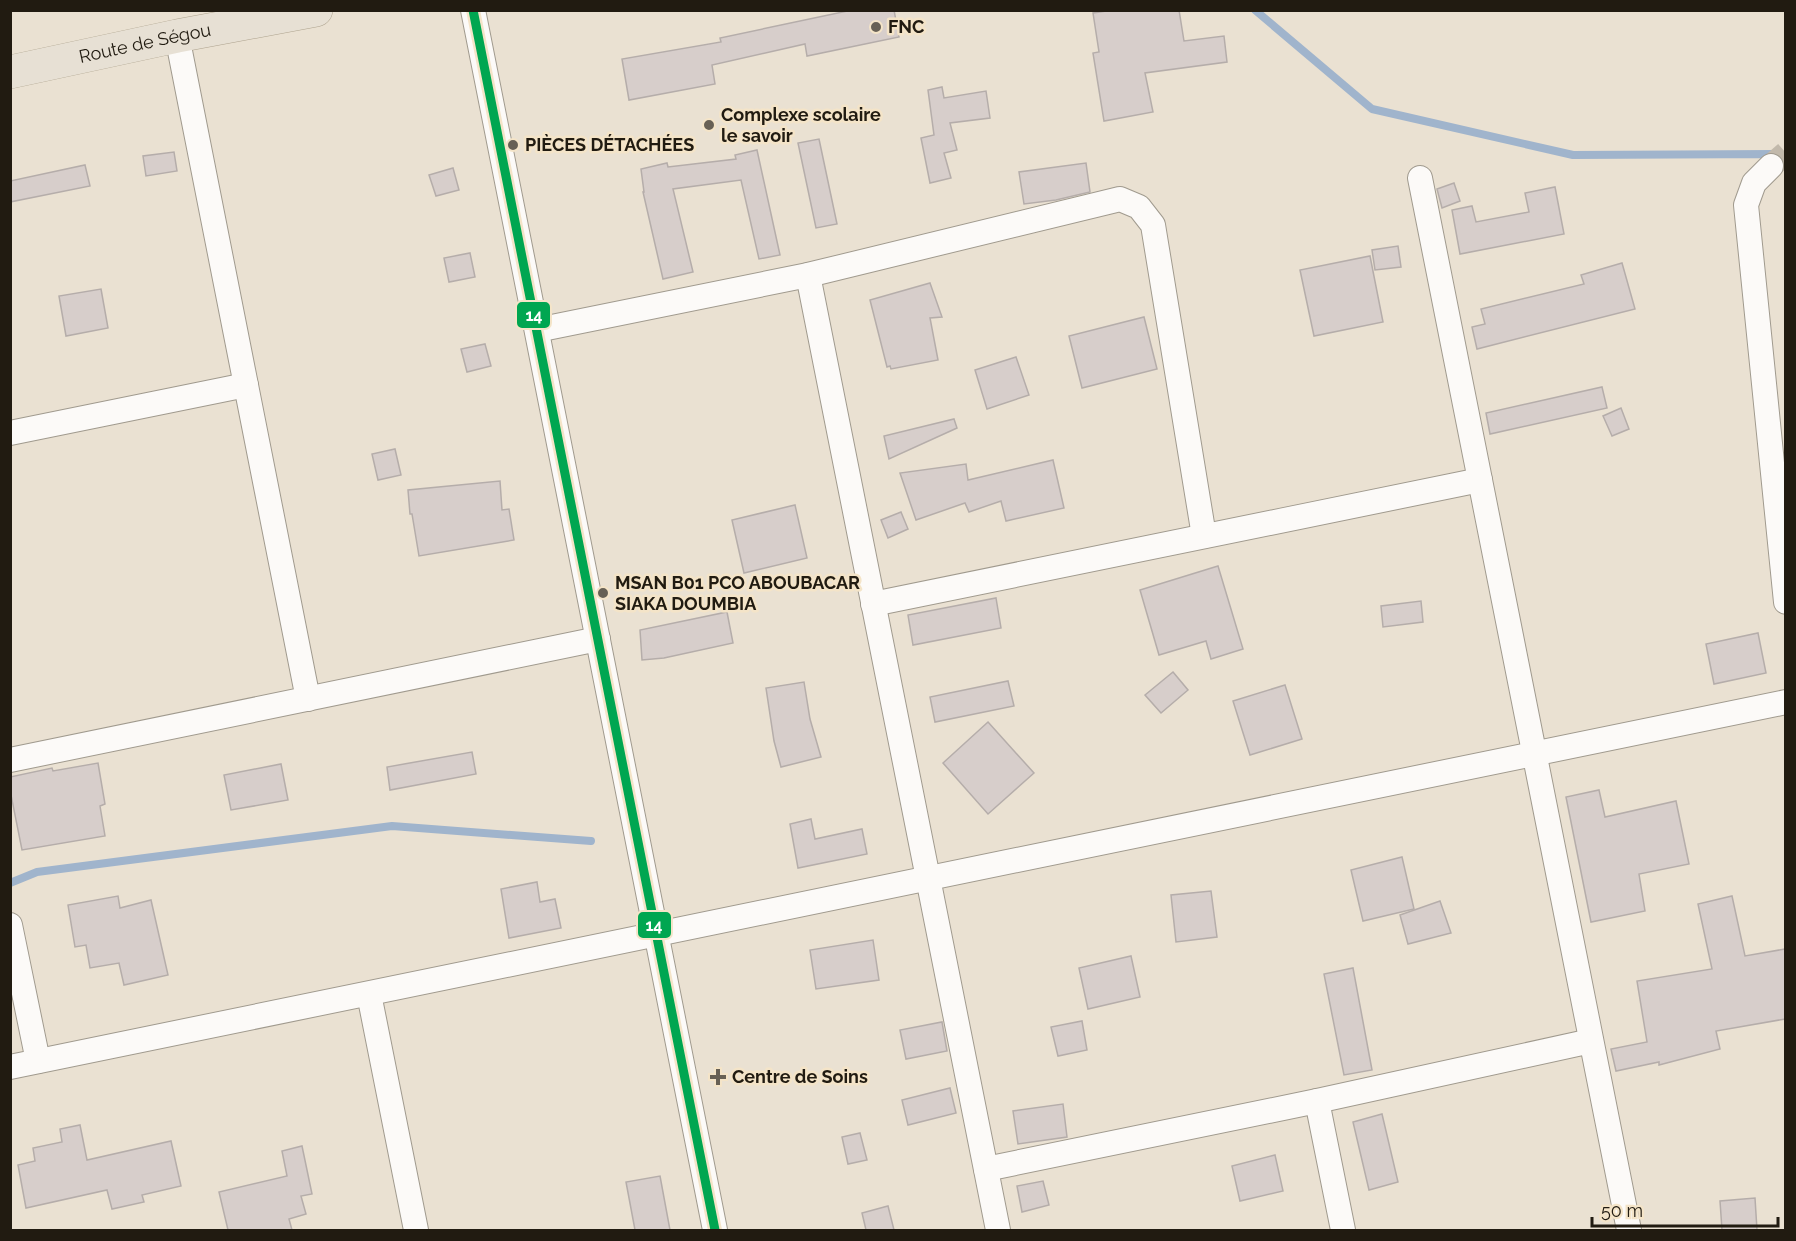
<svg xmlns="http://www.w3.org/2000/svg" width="1796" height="1241" font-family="Raleway,sans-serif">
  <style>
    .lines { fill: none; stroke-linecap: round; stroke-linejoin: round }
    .stream { stroke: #a0b4cc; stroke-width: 8 }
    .building { fill: #d7cecb; stroke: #b5adaa; stroke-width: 1.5 }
    .minor-tunnel { stroke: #c2b9ab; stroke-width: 24; stroke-dasharray: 24 12; stroke-linecap: butt }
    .minor-casing { stroke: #a09a8e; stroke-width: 26 }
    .trunk-casing { stroke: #aea38e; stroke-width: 34 }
    .minor { stroke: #fcfaf8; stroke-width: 24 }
    .trunk { stroke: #e7e0d4; stroke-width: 33 }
    .bus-1-casing { stroke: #f4e4c8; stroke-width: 14 }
    .bus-1 { stroke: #00a651; stroke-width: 9 }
    .poi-dot { fill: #676055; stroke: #f4e4c8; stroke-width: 2 }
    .labels { text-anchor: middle; stroke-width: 5; stroke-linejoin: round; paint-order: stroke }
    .poi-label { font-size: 18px; font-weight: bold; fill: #211b11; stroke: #f4e4c8; text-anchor: start }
    .street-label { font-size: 18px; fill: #211b11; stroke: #f4e4c8 }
    .line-badge { stroke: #f4e4c8; stroke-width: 2 }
    .badge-label { font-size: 16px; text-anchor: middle; font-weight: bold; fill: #fff }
  </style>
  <rect width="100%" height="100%" fill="#eae1d2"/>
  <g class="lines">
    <g class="stream">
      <polyline points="1255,10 1372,109 1573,155 1776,154 1786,157"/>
      <polyline points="10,883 37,872 392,826 591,841"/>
    </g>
  </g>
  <g class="building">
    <polygon points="852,10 894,10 899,37 807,56 805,44 712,65 715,84 629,100 622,59 721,42 720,38"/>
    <polygon points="1113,10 1179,10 1184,41 1224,36 1227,62 1145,73 1153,112 1104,121 1093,53 1099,52 1093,13"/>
    <polygon points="942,87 944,98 986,91 990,118 950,123 957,150 944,153 951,178 930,183 921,138 934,135 928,90"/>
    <polygon points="819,139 837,224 816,228 798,143"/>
    <polygon points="757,150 780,255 759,259 741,180 673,189 693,272 663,279 643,192 644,192 641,169 667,163 668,167 736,159 735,155"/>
    <polygon points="174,152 177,171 146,176 143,156"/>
    <polygon points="1086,163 1090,192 1056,200 1024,204 1019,172"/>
    <polygon points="85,165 90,186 10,202 10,181"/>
    <polygon points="453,168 459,190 436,196 429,175"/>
    <polygon points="1454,183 1460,201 1442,208 1437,189"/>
    <polygon points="1555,187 1564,234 1460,254 1452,210 1472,206 1476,222 1529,212 1525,193"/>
    <polygon points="1398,246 1401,267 1375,270 1372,250"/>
    <polygon points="470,253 475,277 449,282 444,258"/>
    <polygon points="1370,256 1383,322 1314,336 1300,270"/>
    <polygon points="1622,263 1635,309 1477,349 1472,327 1485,324 1481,309 1584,284 1581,275"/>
    <polygon points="930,283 942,317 930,318 938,360 891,369 890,366 887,367 870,300"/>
    <polygon points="101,289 108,328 66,336 59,296"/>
    <polygon points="1144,317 1157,369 1082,388 1069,336"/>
    <polygon points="485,344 491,366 467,372 461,349"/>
    <polygon points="1016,357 1029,395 987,409 975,370"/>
    <polygon points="1602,387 1607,408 1490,434 1486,413"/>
    <polygon points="1621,408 1629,429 1612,436 1603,416"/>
    <polygon points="954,419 957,428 889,459 884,436"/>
    <polygon points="395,449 401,475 378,480 372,454"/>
    <polygon points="1053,460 1064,508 1006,521 1001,501 969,512 965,503 916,520 900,473 966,464 968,480"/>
    <polygon points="500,481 502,510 509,509 514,540 419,556 412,514 410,514 408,490"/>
    <polygon points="795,505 807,558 744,573 732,520"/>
    <polygon points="901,512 908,529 888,538 881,520"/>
    <polygon points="1218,566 1243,649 1211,659 1206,641 1159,655 1140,590"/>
    <polygon points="996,598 1001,628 913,645 908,615"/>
    <polygon points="1421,601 1423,622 1383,627 1381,606"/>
    <polygon points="727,612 733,643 664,658 642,660 640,630"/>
    <polygon points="1758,633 1766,673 1714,684 1706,644"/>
    <polygon points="1173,672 1188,690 1161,713 1145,695"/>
    <polygon points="1008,681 1014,706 935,722 930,697"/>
    <polygon points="804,682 810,719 821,757 781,767 774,741 766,688"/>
    <polygon points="1285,685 1302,739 1250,755 1233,701"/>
    <polygon points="988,722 1034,773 988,814 943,763"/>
    <polygon points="472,752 476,774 390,790 387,767"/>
    <polygon points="98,763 105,804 100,806 105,836 22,850 10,790 10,777 52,768 53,771"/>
    <polygon points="281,764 288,800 231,810 224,775"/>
    <polygon points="1599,790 1605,817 1676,801 1689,864 1639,874 1645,911 1591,922 1566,797"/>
    <polygon points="811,819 815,839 862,829 867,854 798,868 790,824"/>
    <polygon points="1402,857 1414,909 1363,921 1351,870"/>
    <polygon points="537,882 540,902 555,899 561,928 509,938 501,889"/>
    <polygon points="1211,891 1217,937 1176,942 1171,895"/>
    <polygon points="118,896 120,908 151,900 168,975 124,985 119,963 90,968 86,945 75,947 68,905"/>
    <polygon points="1732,896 1745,956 1785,949 1785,1019 1716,1031 1720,1049 1659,1065 1659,1062 1616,1071 1611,1049 1647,1042 1637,981 1712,969 1698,904"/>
    <polygon points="1440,901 1451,933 1408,944 1400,915"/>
    <polygon points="873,940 879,980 816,989 810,950"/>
    <polygon points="1131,956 1140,997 1088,1009 1079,968"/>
    <polygon points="1353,968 1372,1070 1344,1075 1324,974"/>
    <polygon points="1082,1021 1087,1050 1058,1056 1051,1027"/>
    <polygon points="942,1022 947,1051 906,1059 900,1030"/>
    <polygon points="950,1088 956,1113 908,1125 902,1100"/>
    <polygon points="1063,1104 1067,1137 1018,1144 1013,1111"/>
    <polygon points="1382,1114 1398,1182 1369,1190 1353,1122"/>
    <polygon points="80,1125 87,1160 171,1141 181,1186 142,1195 144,1202 112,1209 107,1190 26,1208 18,1165 35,1161 33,1148 62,1142 60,1129"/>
    <polygon points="860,1133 867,1160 848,1164 842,1137"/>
    <polygon points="302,1146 312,1194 301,1196 306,1214 289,1219 292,1230 228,1230 219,1192 287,1176 282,1151"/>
    <polygon points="1275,1155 1283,1191 1240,1201 1232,1166"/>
    <polygon points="660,1176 670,1230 635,1230 626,1182"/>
    <polygon points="1043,1181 1049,1205 1022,1212 1017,1186"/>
    <polygon points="1755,1198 1757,1230 1722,1230 1720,1201"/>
    <polygon points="888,1206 894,1230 866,1230 862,1213"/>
  </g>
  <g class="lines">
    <polyline class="minor-tunnel" points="1771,166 1786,153"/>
    <defs>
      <g id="minor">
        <polyline points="473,10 715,1230"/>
        <polyline points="177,36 308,699"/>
        <polyline points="1771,166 1754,183 1746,205 1786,602"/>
        <polyline points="1420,178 1629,1230"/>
        <polyline points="808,275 998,1230"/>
        <polyline points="537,330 808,275 1120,199 1139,207 1153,225 1204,536"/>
        <polyline points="10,433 246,385"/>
        <polyline points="873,604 1480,480"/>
        <polyline points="10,760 598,639"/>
        <polyline points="10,925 38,1061"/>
        <polyline points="369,994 416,1230"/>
        <polyline points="10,1067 1786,702"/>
        <polyline points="1317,1101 1343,1230"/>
        <polyline points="986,1169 1317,1101 1591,1041"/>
      </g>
      <g id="trunk">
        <path id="s1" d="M10,72l167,-36 139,-26"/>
      </g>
    </defs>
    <use href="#minor" class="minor-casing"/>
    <use href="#trunk" class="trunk-casing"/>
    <use href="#minor" class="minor"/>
    <use href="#trunk" class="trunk"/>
    <defs>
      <polyline id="bus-1" points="473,10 715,1230"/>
    </defs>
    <use href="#bus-1" class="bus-1-casing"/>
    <use href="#bus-1" class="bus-1"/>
  </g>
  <g class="poi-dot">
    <circle cx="876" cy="27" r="6"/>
    <circle cx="709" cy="125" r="6"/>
    <circle cx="513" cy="145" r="6"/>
    <circle cx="603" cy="593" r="6"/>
    <path d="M715 1068h6v6h6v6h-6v6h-6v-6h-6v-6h6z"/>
  </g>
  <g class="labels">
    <g class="poi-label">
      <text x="888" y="33">FNC</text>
      <text x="721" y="121">Complexe scolaire<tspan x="721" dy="21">le savoir</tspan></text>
      <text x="525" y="151">PIÈCES DÉTACHÉES</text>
      <text x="615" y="589">MSAN B01 PCO ABOUBACAR<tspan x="615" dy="21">SIAKA DOUMBIA</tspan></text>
      <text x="732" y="1083">Centre de Soins</text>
    </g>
    <g class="street-label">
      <text dy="6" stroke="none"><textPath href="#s1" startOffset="138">Route de Ségou</textPath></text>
    </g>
  </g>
  <g class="line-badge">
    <rect x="516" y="301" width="35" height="28" rx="6" fill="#00a651"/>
    <rect x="637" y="911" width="35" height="28" rx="6" fill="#00a651"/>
  </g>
  <g class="badge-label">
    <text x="534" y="321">14</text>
    <text x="654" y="931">14</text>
  </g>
  <rect width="1796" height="1241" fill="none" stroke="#211b11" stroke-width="24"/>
  <path d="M1592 1217v9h186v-9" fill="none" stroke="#211b11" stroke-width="3"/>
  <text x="1601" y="1217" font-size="18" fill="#211b11" stroke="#f4e4c8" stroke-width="4.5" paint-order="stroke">50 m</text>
</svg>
